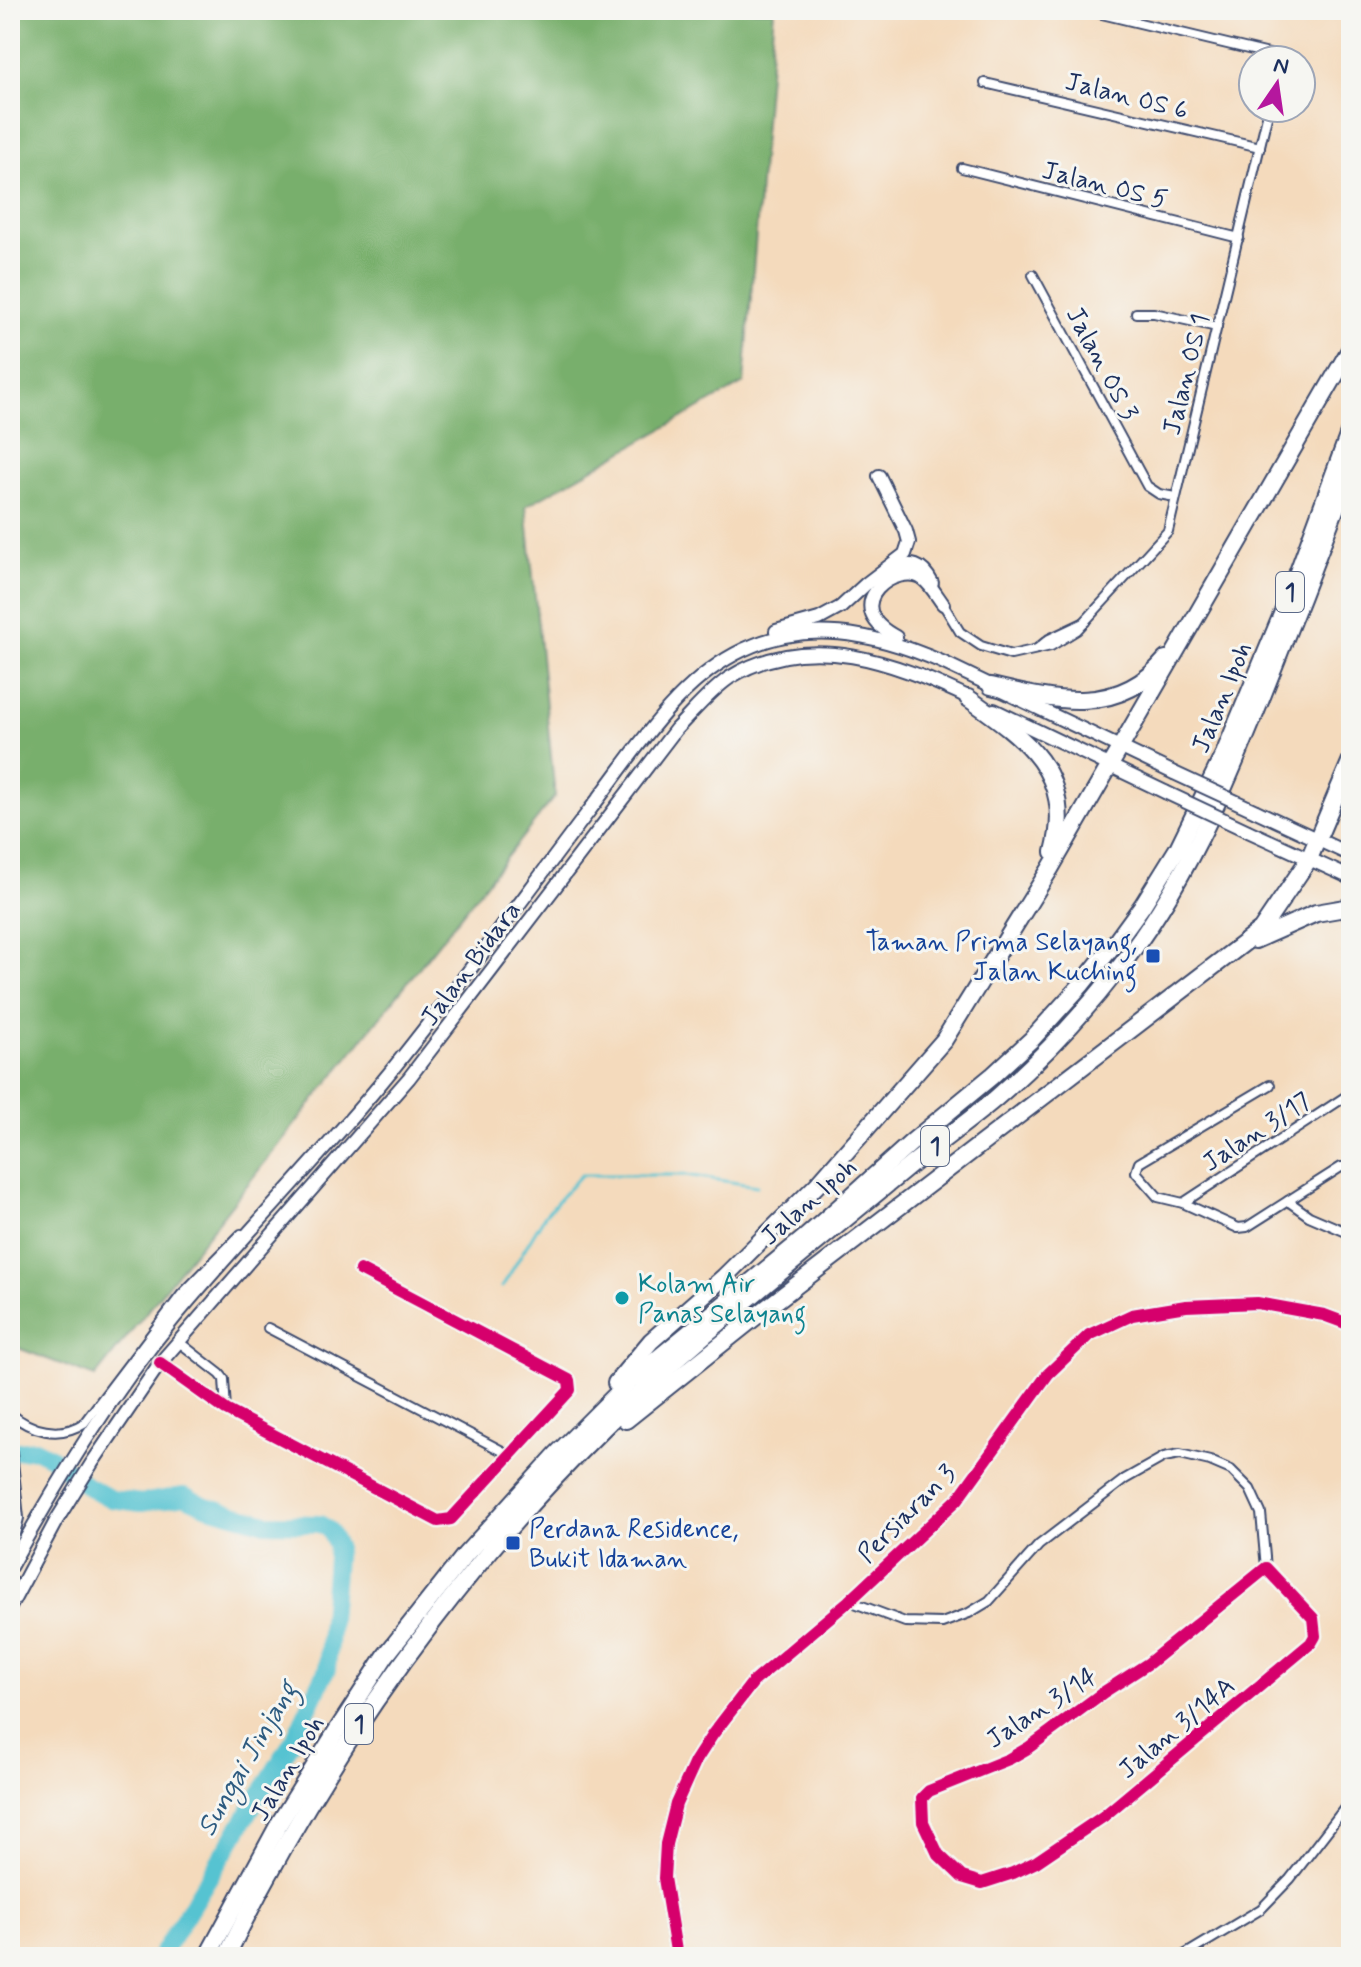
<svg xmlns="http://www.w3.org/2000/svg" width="1361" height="1967" font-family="Mynerve,sans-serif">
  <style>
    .forest { fill: #78af6c; stroke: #4a6f65; stroke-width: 2 }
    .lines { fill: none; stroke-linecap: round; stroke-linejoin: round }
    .stream { stroke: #57c3d1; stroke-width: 3 }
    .river { stroke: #57c3d1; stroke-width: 18 }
    .street-casing { stroke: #3c496c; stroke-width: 12 }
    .secondary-casing { stroke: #3c496c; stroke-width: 16 }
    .highway-casing { stroke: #3c496c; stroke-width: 20 }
    .street { stroke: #fff; stroke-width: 8 }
    .secondary { stroke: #fff; stroke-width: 12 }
    .highway { stroke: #fff; stroke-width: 16 }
    .secondary-bridge-casing { stroke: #3c496c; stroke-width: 16; stroke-linecap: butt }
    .secondary-bridge { stroke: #fff; stroke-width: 12 }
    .cycleway-casing { stroke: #f6f6f2; stroke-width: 17 }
    .cycleway { stroke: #d6006c; stroke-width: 12 }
    .transit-dot { fill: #1a4fb4; stroke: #f6f6f2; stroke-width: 3 }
    .culture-dot { fill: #0f9aa8; stroke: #f6f6f2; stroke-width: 3 }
    .labels { text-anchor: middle; stroke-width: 6; stroke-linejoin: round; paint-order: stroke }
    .shield { fill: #f6f6f2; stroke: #5d6b8a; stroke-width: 2 }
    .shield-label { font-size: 24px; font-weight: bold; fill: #1b2f5e }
    .street-label { font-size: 26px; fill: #1b2f5e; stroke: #f6f6f2 }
    .transit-label { font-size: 26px; fill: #164399; stroke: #f6f6f2; text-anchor: end }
    .culture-label { font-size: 26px; fill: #0d838f; stroke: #f6f6f2; text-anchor: start }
    .water-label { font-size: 28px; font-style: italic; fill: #2d5b80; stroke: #f6f6f2 }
  </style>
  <rect width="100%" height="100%" fill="#f6f6f2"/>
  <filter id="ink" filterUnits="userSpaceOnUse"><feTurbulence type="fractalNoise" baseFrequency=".0125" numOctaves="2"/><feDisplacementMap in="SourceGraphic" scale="16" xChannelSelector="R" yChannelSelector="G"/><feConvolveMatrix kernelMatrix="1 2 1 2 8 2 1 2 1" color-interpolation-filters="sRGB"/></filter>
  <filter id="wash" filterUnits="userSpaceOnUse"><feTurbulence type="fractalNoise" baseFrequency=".006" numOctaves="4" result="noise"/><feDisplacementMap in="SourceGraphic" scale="32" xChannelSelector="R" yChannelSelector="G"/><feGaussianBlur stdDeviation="1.8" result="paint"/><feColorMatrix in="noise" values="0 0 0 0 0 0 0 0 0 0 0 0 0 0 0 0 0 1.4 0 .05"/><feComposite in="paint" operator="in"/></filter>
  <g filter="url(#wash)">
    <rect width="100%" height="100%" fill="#f4dabc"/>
    <polygon class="forest" points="10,10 774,10 744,383 526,506 555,796 95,1377 10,1345"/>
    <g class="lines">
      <polyline class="stream" points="502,1287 545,1215 581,1175 686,1175 757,1186"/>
      <polyline class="river" points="10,1452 35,1449 51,1457 87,1486 111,1499 141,1503 184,1496 206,1506 266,1523 320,1524 329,1530 337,1546 327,1669 294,1739 160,1957"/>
    </g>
  </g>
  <g filter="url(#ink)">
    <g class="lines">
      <defs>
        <g id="street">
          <polyline points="1085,10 1269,54 1274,60"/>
          <polyline points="985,83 1260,147"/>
          <polyline points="962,168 1239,238"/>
          <polyline points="1033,275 1147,486 1159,494 1175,497"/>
          <polyline points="1136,313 1154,313 1217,327"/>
          <polyline points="943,604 960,632 981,646 1011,655 1051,646 1077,630 1168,531 1269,108"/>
          <polyline points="1038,648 1049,639 1085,622"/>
          <polyline points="1270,1085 1139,1163 1136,1172 1158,1197 1183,1203 1238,1228 1247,1227 1341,1167 1351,1167"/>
          <polyline points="1288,1201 1309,1216 1351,1234"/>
          <polyline points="1183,1203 1351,1093"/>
          <polyline points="268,1328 510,1455"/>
          <polyline points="179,1342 220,1374 224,1379 226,1410"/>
          <polyline points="160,1363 226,1410 438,1521 451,1519 570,1390 569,1380 360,1270"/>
          <path d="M10,1413c21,18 49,26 74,10l98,-129 59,-60"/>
          <polyline points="10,1434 19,1518 10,1554"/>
          <polygon points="1266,1568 1313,1618 1315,1636 1311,1643 1104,1816 1036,1862 1013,1873 982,1883 962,1877 938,1854 923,1822 922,1798 929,1791 1009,1759 1028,1748 1104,1692 1149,1663"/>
          <polyline points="849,1601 905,1622 942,1623 969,1613 989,1601 1039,1545 1125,1479 1164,1457 1180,1454 1210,1461 1231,1470 1250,1489 1261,1513 1266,1568"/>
          <polyline points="1181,1957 1261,1909 1290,1879 1351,1800"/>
        </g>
        <g id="secondary">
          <path d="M892,569c20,-8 30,-5 40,14"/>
          <polyline points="776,631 819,619 841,607 867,583 905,554 909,542 906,531 879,476"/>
          <path d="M896,637c-61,-32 3,-77 27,-58 8,6 14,17 20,25"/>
          <polyline points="994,710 1165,792"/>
          <polyline points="1256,811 1351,855"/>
          <polyline points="1248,831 1351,878"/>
          <path d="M10,1567c49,-87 100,-172 165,-250 69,-83 147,-161 216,-246 68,-84 132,-173 198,-260 43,-55 83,-123 146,-157 68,-37 141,-21 207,8l232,111"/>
          <path d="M10,1607l46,-86 36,-58 68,-100 249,-285 267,-349c17,-17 33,-37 53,-51 79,-50 169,-15 245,22"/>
          <polyline points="677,1957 664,1878 666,1844 676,1804 695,1762 713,1734 753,1682 849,1601 958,1499 1048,1374 1089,1335 1132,1315 1186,1306 1257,1303 1324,1315 1351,1325"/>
        </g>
        <g id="highway">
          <path d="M991,686c64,15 127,31 175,-27"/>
          <path d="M968,698c57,40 107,75 86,154"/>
          <polyline points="1255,940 1316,913 1351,907"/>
          <polyline points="616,1383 651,1341 724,1277 817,1185 944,1040 1050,869 1351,348"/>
          <polyline points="626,1420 764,1310 1261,930 1309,859 1351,760"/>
          <polyline points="207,1957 280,1822 336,1732 386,1655 465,1555 557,1454 629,1382 807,1236 912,1142 992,1076 1032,1039 1082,984 1118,939 1142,906 1178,848 1224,754 1285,607 1351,428"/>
          <path d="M226,1957c116,-237 278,-452 480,-623 68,-57 137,-113 206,-170 27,-22 56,-42 83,-65 45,-39 87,-83 124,-131 64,-80 104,-175 142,-269 31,-77 61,-154 90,-231"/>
        </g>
      </defs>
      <use href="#street" class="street-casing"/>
      <use href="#secondary" class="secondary-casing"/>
      <use href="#highway" class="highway-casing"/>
      <use href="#street" class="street"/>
      <use href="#secondary" class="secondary"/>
      <use href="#highway" class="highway"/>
      <defs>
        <g id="secondary-bridge">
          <polyline points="1174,773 1256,811"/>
          <polyline points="1165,792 1248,831"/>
        </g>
      </defs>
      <use href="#secondary-bridge" class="secondary-bridge-casing"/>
      <use href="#secondary-bridge" class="secondary-bridge"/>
      <defs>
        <g id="cycleway">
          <polyline points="160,1363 226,1410 438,1521 451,1519 570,1390 569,1380 360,1270"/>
          <polygon points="1266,1568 1313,1618 1315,1636 1311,1643 1104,1816 1036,1862 1013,1873 982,1883 962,1877 938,1854 923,1822 922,1798 929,1791 1009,1759 1028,1748 1104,1692 1149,1663"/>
          <polyline points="677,1957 664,1878 666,1844 676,1804 695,1762 713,1734 753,1682 849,1601 958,1499 1048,1374 1089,1335 1132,1315 1186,1306 1257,1303 1324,1315 1351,1325"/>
        </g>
      </defs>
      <use href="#cycleway" class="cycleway-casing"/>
      <use href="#cycleway" class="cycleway"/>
    </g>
  </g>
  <g class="transit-dot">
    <rect x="1145" y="948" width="16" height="16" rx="4"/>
    <rect x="505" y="1535" width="16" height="16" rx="4"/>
  </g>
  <circle class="culture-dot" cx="622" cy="1298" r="8"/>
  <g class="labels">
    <g class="shield">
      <rect x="1276" y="572" width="28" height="40" rx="6"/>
      <rect x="921" y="1126" width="28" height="40" rx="6"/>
      <rect x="345" y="1704" width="28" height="40" rx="6"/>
    </g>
    <g class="shield-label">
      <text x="1290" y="600">1</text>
      <text x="935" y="1154">1</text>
      <text x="359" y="1732">1</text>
    </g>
    <g class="street-label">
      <text transform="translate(1127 95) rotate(14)" y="9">Jalan OS 6</text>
      <text transform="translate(1105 184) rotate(14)" y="9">Jalan OS 5</text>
      <text transform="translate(1103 363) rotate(62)" y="9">Jalan OS 3</text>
      <text transform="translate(1185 374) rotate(-76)" y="9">Jalan OS 1</text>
      <text transform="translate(1221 697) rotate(-67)" y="9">Jalan Ipoh</text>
      <text transform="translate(470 963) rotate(-53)" y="9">Jalan Bidara</text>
      <text transform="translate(1256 1131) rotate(-33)" y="9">Jalan 3/17</text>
      <text transform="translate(808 1201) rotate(-41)" y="9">Jalan Ipoh</text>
      <text transform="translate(906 1513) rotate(-45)" y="9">Persiaran 3</text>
      <text transform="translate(1041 1707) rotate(-33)" y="9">Jalan 3/14</text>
      <text transform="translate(1176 1727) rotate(-40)" y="9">Jalan 3/14A</text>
      <text transform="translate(287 1768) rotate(-59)" y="9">Jalan Ipoh</text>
    </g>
    <g class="transit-label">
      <text x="1137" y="950">Taman Prima Selayang,<tspan x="1137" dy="30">Jalan Kuching</tspan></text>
      <text x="529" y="1537" text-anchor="start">Perdana Residence,<tspan x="529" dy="30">Bukit Idaman</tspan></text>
    </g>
    <g class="culture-label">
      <text x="638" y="1292">Kolam Air<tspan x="638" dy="30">Panas Selayang</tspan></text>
    </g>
    <g class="water-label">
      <text transform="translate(246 1758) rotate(-60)" y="10">Sungai Jinjang</text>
    </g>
  </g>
  <rect width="1361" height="1967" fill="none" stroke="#f6f6f2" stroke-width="40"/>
  <g transform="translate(1277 84) rotate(13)"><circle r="38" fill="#f6f6f2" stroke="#9ea6b7" stroke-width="2"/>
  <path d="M0-6L14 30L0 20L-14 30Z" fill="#b5179e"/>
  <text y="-12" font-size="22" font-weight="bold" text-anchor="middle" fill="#1b2f5e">N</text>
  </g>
</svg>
